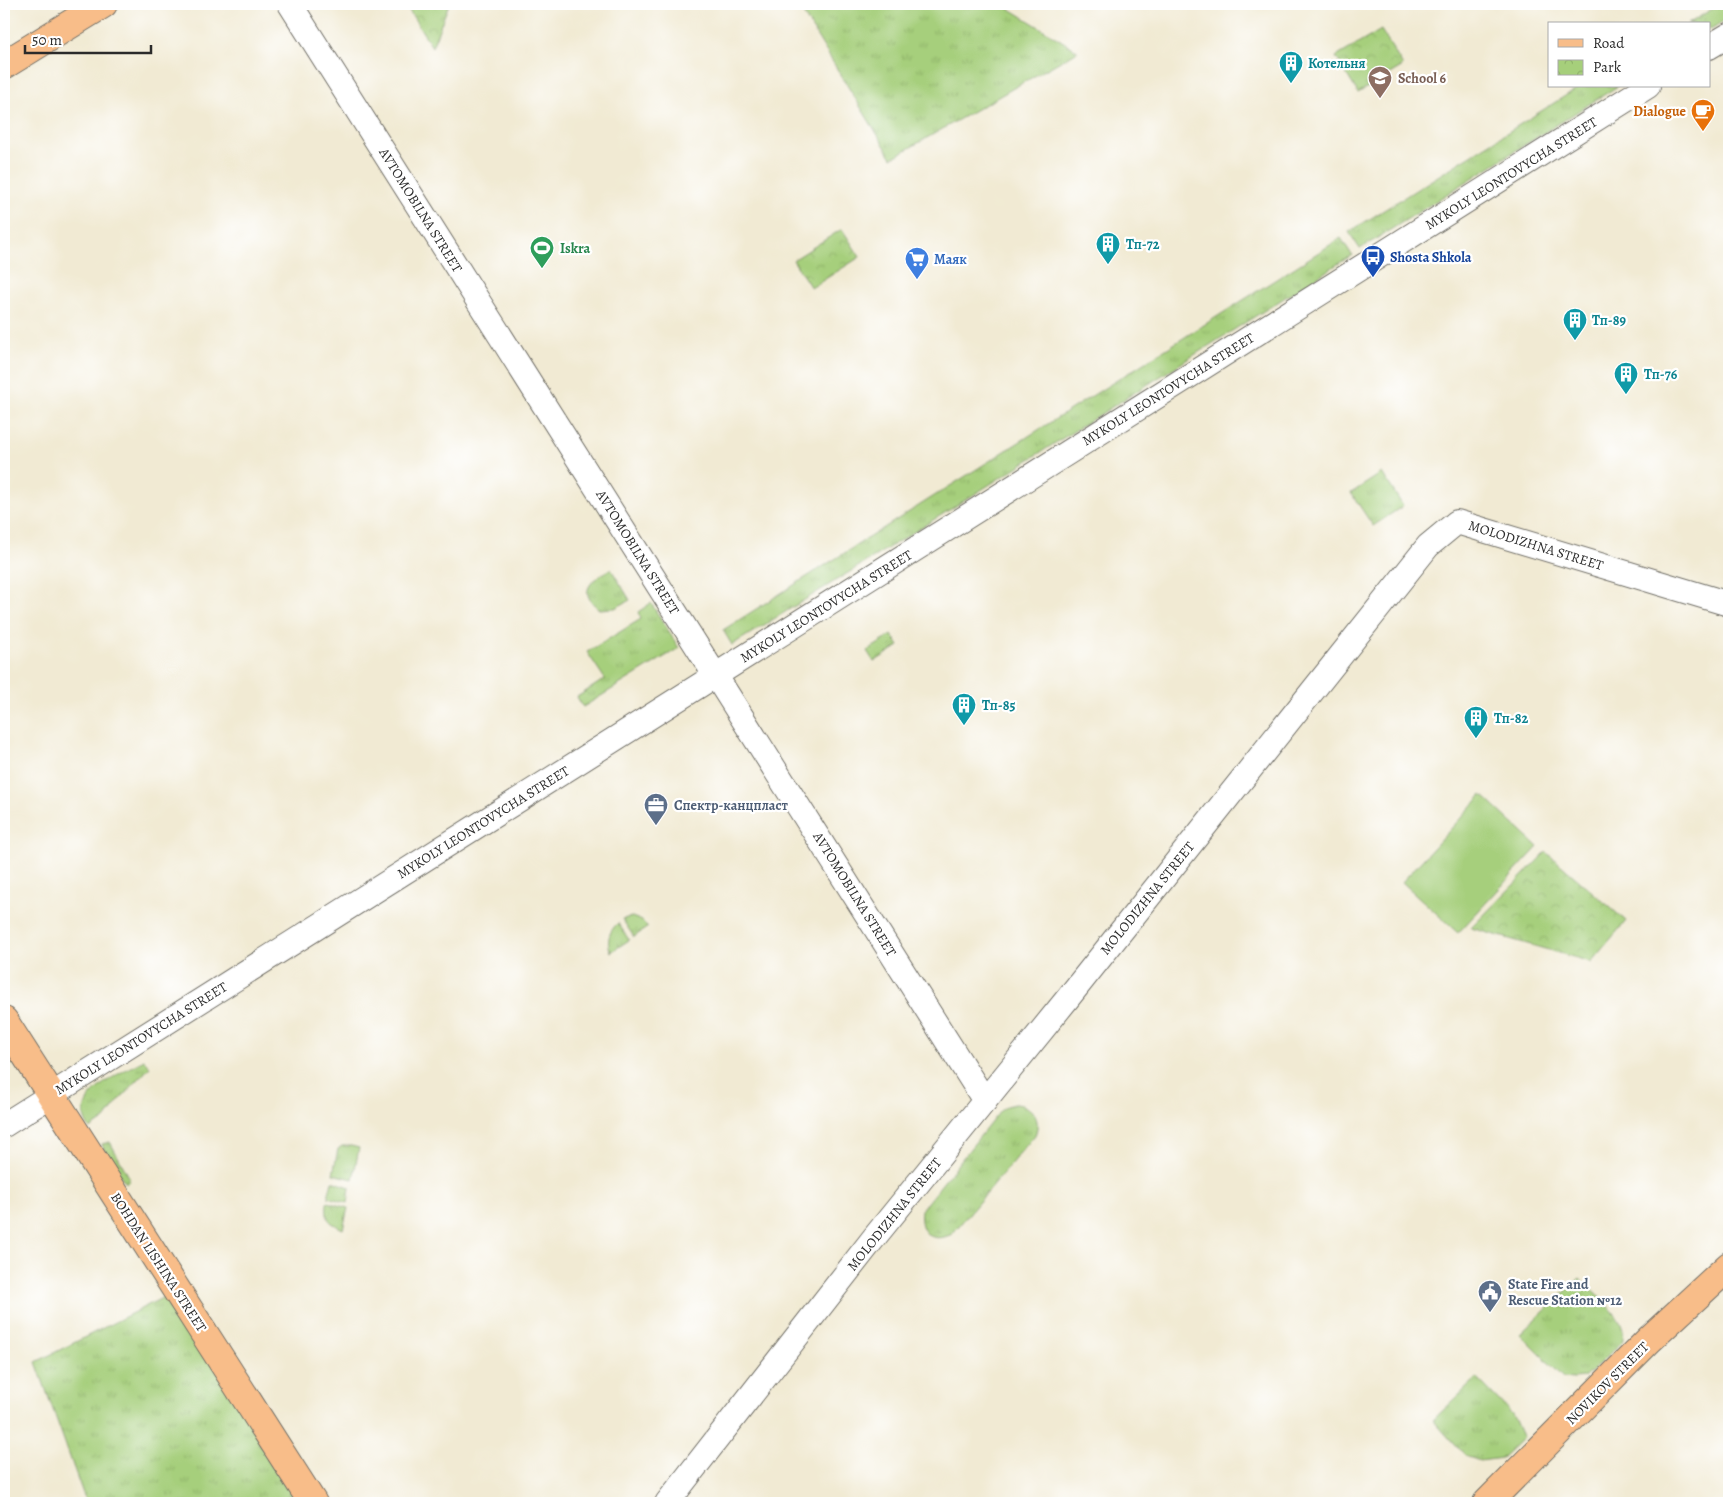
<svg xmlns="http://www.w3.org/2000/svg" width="1733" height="1507" font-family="Alegreya,serif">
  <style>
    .grass { fill: url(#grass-tufts); stroke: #687d53 }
    .park { fill: url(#park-crowns); stroke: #687d53 }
    .pitch { fill: #a6cf7b; stroke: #687d53 }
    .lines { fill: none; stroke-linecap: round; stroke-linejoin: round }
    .minor-casing { stroke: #706e66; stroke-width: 26 }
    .major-casing { stroke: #706e66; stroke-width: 30 }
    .minor { stroke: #fff; stroke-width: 24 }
    .major { stroke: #f8bd89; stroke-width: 28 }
    .labels { text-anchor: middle; stroke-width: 4.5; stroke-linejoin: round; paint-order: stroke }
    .culture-label { font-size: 14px; font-weight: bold; fill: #0d838f; stroke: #fff; text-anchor: start }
    .education-label { font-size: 14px; font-weight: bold; fill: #785e54; stroke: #fff; text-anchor: start }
    .food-label { font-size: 14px; font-weight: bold; fill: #c56008; stroke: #fff; text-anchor: end }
    .street-label { font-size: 14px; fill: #2b2b2b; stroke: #fff }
    .leisure-label { font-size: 14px; font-weight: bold; fill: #27864d; stroke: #fff; text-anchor: start }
    .transit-label { font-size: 14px; font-weight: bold; fill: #164399; stroke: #fff; text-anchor: start }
    .shop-label { font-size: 14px; font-weight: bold; fill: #366cbe; stroke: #fff; text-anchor: start }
    .service-label { font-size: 14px; font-weight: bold; fill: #4e5e75; stroke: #fff; text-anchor: start }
  </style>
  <defs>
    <pattern id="grass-tufts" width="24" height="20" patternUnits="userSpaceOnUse" patternTransform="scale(1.25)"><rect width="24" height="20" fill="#a6cf7b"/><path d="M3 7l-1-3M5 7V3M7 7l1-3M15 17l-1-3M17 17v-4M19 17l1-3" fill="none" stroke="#8fb26a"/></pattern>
    <pattern id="park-crowns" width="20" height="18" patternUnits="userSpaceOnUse" patternTransform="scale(1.25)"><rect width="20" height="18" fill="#a6cf7b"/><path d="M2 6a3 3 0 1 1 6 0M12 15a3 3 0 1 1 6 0" fill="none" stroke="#8fb26a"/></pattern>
  </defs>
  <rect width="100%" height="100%" fill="#fff"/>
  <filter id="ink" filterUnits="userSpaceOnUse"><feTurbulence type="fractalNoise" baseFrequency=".02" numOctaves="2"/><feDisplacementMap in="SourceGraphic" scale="10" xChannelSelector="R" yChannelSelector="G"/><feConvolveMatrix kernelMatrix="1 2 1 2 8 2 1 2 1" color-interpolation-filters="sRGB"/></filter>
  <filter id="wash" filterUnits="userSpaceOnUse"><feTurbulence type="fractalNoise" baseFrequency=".0096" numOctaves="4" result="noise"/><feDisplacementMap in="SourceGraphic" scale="20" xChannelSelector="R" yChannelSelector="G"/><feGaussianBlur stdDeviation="1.12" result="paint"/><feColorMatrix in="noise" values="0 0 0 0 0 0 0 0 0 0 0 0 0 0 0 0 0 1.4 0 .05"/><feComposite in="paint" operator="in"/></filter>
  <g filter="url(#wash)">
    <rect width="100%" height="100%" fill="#f1ead3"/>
    <g class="grass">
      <polygon points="797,4 1002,4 1078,51 892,158"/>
      <polygon points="1720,4 1729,4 1729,18 1709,30 1709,24 1688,24"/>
      <polygon points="1581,86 1618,86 1360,249 1349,232"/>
      <polygon points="1341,238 1352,255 959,504 732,645 723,630"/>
      <polygon points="1382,473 1403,506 1373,526 1351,493"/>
      <path d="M611,569l19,31 -15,8 -16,1c-24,-19 -5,-30 12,-40z"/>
      <polygon points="651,603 679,648 583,707 577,697 605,679 587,652 641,619 638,612"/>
      <polygon points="632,917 642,921 648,927 634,937 622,919"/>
      <path d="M618,923l11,17 -18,12c-5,-11 -2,-21 7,-29z"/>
      <path d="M144,1060l6,7 -31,33 -14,19 -15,10c-24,-33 31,-56 54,-69z"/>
      <path d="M1015,1104c17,1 27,15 20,31l-83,99c-20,10 -34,-1 -31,-24l80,-100 6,-4z"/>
      <polygon points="110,1142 129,1177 129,1181 127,1183 124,1181 105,1153 102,1144"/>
      <polygon points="342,1146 351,1146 359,1148 353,1179 333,1174 338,1149"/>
      <polygon points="332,1181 350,1187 348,1203 328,1197"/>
      <path d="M327,1202l21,6 -5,21c-16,-8 -17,-9 -16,-27z"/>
      <path d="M1580,1278c14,15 51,42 42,64l-38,36 -11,1 -9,-1 -44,-44z"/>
      <polygon points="168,1295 305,1503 84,1503 86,1502 36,1362"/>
      <polygon points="1477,1378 1512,1414 1522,1436 1523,1438 1502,1458 1480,1461 1465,1456 1433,1420"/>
    </g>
    <g class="park">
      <polygon points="405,4 449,4 432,47"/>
      <polygon points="1381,30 1403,66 1358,93 1336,57"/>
      <polygon points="842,229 860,257 811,288 793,260"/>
      <polygon points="892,635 899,646 874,662 867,651"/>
      <polygon points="1546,852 1626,921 1591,962 1471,928"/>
    </g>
    <polygon class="pitch" points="1482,795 1538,847 1458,933 1402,882"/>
  </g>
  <g filter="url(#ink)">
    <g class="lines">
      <defs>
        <g id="minor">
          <polyline points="290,4 985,1101"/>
          <polyline points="1709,47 1729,35"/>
          <polyline points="4,1125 1648,86"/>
          <polyline points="667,1503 873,1239 1068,998 1428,546 1457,522 1729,604"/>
        </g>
        <g id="major">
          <polyline points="4,65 103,4"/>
          <polyline points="4,1021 313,1503"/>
          <polyline points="1487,1503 1649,1340 1729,1266"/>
        </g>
      </defs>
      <use href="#minor" class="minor-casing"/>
      <use href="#major" class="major-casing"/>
      <use href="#minor" class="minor"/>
      <use href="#major" class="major"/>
    </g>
  </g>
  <defs>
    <symbol id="building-pin" viewBox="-11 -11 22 30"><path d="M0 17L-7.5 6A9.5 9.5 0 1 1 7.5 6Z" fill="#0f9aa8" stroke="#fff"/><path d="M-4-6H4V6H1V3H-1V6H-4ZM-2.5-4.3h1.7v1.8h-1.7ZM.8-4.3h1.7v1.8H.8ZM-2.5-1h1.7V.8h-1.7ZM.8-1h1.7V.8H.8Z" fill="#fff"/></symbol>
    <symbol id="school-pin" viewBox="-11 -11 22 30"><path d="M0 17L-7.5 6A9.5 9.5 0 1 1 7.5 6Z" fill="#8d6e63" stroke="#fff"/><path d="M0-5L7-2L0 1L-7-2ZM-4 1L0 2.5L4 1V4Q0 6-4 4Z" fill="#fff"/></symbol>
    <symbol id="cafe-pin" viewBox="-11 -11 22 30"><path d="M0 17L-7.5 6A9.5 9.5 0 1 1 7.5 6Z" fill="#e8710a" stroke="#fff"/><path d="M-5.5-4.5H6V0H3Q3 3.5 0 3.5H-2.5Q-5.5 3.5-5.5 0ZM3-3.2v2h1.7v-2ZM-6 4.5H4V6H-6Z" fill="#fff"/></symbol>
    <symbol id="stadium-pin" viewBox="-11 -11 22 30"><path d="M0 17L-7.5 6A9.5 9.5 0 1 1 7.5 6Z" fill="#2e9e5b" stroke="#fff"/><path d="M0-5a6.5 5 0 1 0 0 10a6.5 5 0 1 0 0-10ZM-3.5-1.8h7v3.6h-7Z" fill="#fff"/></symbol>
    <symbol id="bus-pin" viewBox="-11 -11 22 30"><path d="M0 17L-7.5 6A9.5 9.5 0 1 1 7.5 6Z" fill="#1a4fb4" stroke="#fff"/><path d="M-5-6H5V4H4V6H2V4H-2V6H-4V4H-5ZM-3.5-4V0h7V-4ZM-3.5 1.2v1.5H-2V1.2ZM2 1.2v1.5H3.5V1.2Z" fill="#fff"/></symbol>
    <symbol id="supermarket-pin" viewBox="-11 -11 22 30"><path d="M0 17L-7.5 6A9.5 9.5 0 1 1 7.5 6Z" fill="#3f7fe0" stroke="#fff"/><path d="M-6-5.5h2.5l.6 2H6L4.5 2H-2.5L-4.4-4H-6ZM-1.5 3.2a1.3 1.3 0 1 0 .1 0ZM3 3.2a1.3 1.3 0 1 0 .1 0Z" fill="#fff"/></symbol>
    <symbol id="office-pin" viewBox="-11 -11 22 30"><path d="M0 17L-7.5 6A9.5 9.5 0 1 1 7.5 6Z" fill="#5c6f8a" stroke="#fff"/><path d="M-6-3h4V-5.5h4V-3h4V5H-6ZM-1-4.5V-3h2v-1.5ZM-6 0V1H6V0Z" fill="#fff"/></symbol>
    <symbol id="civic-pin" viewBox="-11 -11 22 30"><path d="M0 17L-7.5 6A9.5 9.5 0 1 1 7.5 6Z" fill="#5c6f8a" stroke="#fff"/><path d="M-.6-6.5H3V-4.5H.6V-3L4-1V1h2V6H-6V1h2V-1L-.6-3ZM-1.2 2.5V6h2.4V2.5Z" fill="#fff"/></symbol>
  </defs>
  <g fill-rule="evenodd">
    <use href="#building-pin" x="1277" y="49" width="28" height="38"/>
    <use href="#school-pin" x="1366" y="64" width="28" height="38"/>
    <use href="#cafe-pin" x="1689" y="97" width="28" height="38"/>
    <use href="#building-pin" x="1094" y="230" width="28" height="38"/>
    <use href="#stadium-pin" x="528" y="234" width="28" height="38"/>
    <use href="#bus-pin" x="1359" y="243" width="28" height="38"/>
    <use href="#supermarket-pin" x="903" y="245" width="28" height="38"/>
    <use href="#building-pin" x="1561" y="306" width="28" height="38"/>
    <use href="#building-pin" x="1612" y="360" width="28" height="38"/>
    <use href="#building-pin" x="950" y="691" width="28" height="38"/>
    <use href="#building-pin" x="1462" y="704" width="28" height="38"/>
    <use href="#office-pin" x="642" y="791" width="28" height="38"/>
    <use href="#civic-pin" x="1476" y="1278" width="28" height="38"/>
  </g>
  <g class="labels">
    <g class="culture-label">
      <text x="1308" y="68">Котельня</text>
      <text x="1126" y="249">Тп-72</text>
      <text x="1592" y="325">Тп-89</text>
      <text x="1644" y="379">Тп-76</text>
      <text x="982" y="710">Тп-85</text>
      <text x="1494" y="723">Тп-82</text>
    </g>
    <g class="education-label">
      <text x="1398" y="83">School 6</text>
    </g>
    <g class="food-label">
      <text x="1686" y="116">Dialogue</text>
    </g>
    <g class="street-label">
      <text transform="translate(1511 173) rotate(-32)" y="5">MYKOLY LEONTOVYCHA STREET</text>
      <text transform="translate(421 210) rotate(58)" y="5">AVTOMOBILNA STREET</text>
      <text transform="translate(1168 389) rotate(-32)" y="5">MYKOLY LEONTOVYCHA STREET</text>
      <text transform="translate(1536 545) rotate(17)" y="5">MOLODIZHNA STREET</text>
      <text transform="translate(638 552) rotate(58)" y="5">AVTOMOBILNA STREET</text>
      <text transform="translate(826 606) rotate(-32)" y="5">MYKOLY LEONTOVYCHA STREET</text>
      <text transform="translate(483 822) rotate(-32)" y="5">MYKOLY LEONTOVYCHA STREET</text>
      <text transform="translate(855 894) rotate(58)" y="5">AVTOMOBILNA STREET</text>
      <text transform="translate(1147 898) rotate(-51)" y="5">MOLODIZHNA STREET</text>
      <text transform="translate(141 1038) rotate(-32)" y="5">MYKOLY LEONTOVYCHA STREET</text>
      <text transform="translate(894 1214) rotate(-51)" y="5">MOLODIZHNA STREET</text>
      <text transform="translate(159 1262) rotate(57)" y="5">BOHDAN LISHINA STREET</text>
      <text transform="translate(1607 1383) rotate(-45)" y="5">NOVIKOV STREET</text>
    </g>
    <g class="leisure-label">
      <text x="560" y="253">Iskra</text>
    </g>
    <g class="transit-label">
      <text x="1390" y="262">Shosta Shkola</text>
    </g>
    <g class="shop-label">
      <text x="934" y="264">Маяк</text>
    </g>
    <g class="service-label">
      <text x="674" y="810">Спектр-канцпласт</text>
      <text x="1508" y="1289">State Fire and<tspan x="1508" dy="16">Rescue Station №12</tspan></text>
    </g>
  </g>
  <rect width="1733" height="1507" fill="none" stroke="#fff" stroke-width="20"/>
  <rect x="1548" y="22" width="162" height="65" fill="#ffffff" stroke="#aaaaaa"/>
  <rect x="1558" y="39" width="25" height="8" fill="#f8bd89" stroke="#aaaaaa"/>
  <text x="1593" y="48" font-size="15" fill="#2b2b2b">Road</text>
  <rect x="1558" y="60" width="25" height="15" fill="url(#park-crowns)" stroke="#aaaaaa"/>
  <text x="1593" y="72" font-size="15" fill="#2b2b2b">Park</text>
  <path d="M25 45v8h126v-8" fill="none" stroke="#2b2b2b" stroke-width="2.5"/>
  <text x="32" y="45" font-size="15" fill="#2b2b2b" stroke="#ffffff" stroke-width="4" paint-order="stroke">50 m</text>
</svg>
